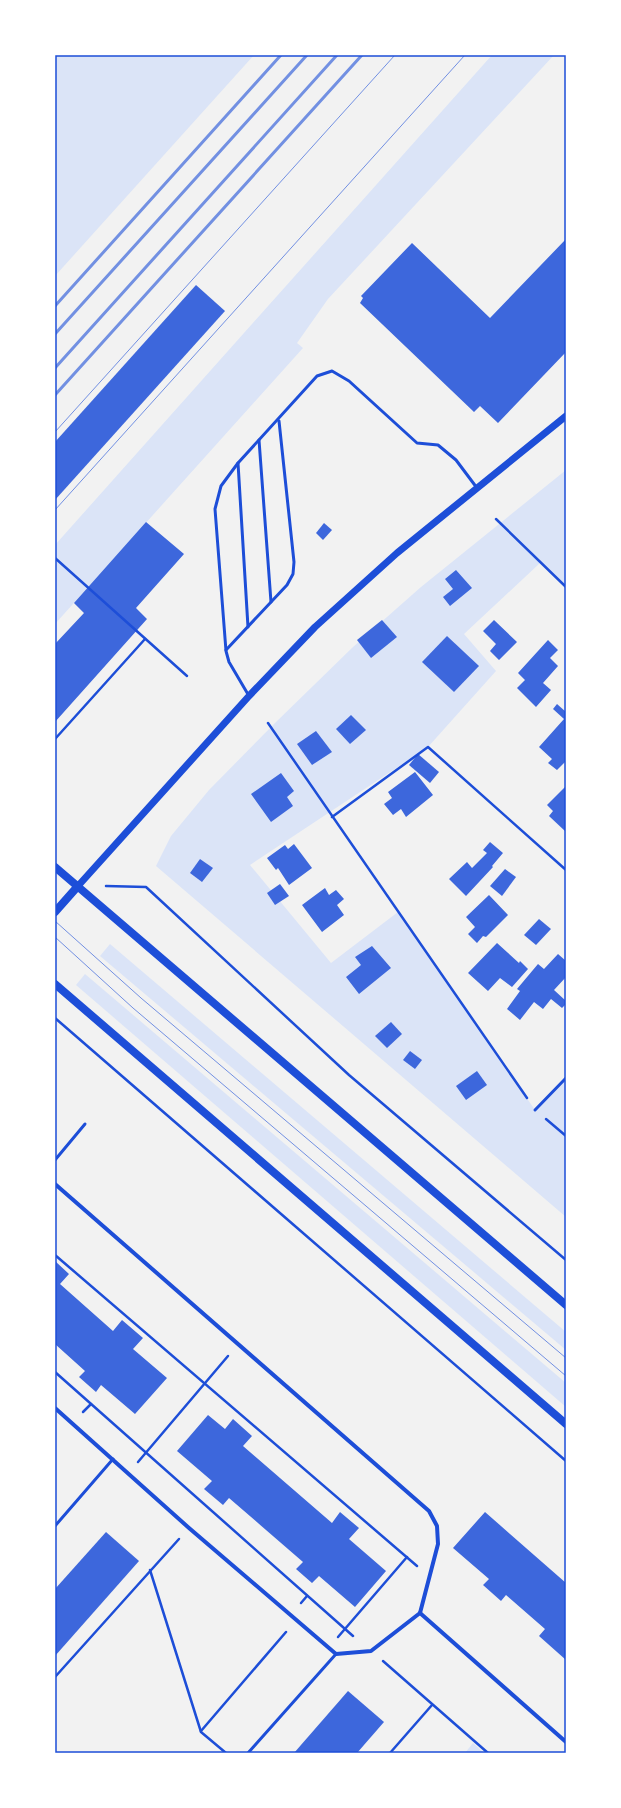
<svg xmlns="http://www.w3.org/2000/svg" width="621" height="1808" font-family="Helvetica,sans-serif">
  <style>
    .green { fill: #dbe4f7 }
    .building { fill: #3d67dc }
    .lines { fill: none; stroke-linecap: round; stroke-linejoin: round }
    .path { stroke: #1d4ed8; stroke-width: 2.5 }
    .service { stroke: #1d4ed8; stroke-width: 3 }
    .minor { stroke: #1d4ed8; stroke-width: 4 }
    .tertiary { stroke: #1d4ed8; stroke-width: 7 }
    .secondary { stroke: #1d4ed8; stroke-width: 8 }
    .tram { stroke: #7290e2; stroke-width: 1 }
    .rail { stroke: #7290e2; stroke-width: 3 }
    .neatline { fill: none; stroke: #1d4ed8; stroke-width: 1.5 }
  </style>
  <rect width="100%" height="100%" fill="#f2f2f2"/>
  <g class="green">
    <polygon points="55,55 254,55 55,276"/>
    <polygon points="492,55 554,55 328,299 297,343 303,348 55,624 55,545"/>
    <polygon points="566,470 566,587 540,563 464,634 496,671 428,747 250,865 331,963 398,912 535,1110 566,1078 566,1217 156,866 171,836 209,790 275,723 353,647 421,587"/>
    <polygon points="110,944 566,1332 566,1350 100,956"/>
    <polygon points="85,974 566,1383 566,1407 76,985"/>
    <polygon points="473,1743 484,1753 465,1753"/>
  </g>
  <g class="building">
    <polygon points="566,239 566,352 498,423 480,406 474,412 360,303 363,298 361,296 412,243 490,318"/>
    <polygon points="196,285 225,311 55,500 55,442"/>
    <polygon points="146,522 184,554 136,608 147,619 55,722 55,644 84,613 74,603"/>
    <polygon points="324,523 332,530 323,540 316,533"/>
    <polygon points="456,570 472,588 450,606 443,597 453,589 445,579"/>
    <polygon points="382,620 397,637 371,658 357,640"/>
    <polygon points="494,620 517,642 499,660 490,651 496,644 483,631"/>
    <polygon points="447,636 479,666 454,692 422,662"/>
    <polygon points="548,640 558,650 550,658 558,666 543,683 551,690 536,707 517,688 525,680 518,673"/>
    <polygon points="557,704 566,712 566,761 557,770 548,763 552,759 539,747 564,719 553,709"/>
    <polygon points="351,715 366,730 350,744 336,729"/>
    <polygon points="316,731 332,752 312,765 297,744"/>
    <polygon points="418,754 439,772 430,783 409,765"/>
    <polygon points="415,772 433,795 406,817 401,809 393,815 384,804 392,798 388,792"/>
    <polygon points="281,773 294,791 287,797 293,806 271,822 251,794"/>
    <polygon points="565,787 566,788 566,832 549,816 553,811 547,805"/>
    <polygon points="490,842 503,853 492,866 493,867 466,896 449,879 467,862 472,868 487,853 483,850"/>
    <polygon points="294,844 312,868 289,885 278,868 276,870 267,858 285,845 288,849"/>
    <polygon points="200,859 213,868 202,882 190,873"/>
    <polygon points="505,869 516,877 502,896 490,886"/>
    <polygon points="280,884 289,896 275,905 267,893"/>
    <polygon points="325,888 329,895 336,890 344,899 337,905 344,915 322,932 302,905"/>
    <polygon points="489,895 508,915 486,937 483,936 477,943 468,934 475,927 466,917"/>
    <polygon points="539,919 551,929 536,945 524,935"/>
    <polygon points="497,943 519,963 520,961 528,969 512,987 500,978 488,991 468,973"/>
    <polygon points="372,946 391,968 359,994 346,977 361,965 355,957"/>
    <polygon points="558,954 566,961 566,977 554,990 566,1001 566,1004 562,1008 551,999 543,1009 534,1002 520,1020 507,1009 520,991 517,989 538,964 544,969"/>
    <polygon points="391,1022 402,1034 387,1048 375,1036"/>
    <polygon points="410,1051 422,1060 415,1069 403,1060"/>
    <polygon points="477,1071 487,1085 466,1100 456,1086"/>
    <polygon points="55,1261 69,1274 60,1284 113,1331 122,1320 143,1338 133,1349 167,1378 135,1414 101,1385 96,1392 79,1377 85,1371 55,1344"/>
    <polygon points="208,1415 225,1429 233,1419 252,1436 243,1446 332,1523 340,1512 359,1528 349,1539 386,1571 355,1607 319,1576 312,1583 296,1569 303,1562 229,1498 223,1505 204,1489 212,1481 177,1451"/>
    <polygon points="485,1512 566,1583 566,1660 539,1636 545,1629 506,1595 501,1601 483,1585 489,1579 453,1548"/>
    <polygon points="106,1532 139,1561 55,1656 55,1589"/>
    <polygon points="348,1691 384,1722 357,1753 294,1753"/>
  </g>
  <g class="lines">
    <g class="path">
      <polyline points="496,519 566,587"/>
      <polyline points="55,558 187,676"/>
      <polyline points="268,723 527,1098"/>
      <polyline points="55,739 145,639"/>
      <polyline points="332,817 428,747 566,870"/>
      <polyline points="106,886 146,887 349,1075 566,1260"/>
      <polyline points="55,1018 566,1461"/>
      <polyline points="546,1119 566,1136"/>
      <polyline points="55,1255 417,1566"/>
      <polyline points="55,1372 353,1636"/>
      <polyline points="83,1412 91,1404"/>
      <polyline points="138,1462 228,1356"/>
      <polyline points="150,1570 201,1732 226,1753"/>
      <polyline points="301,1603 307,1596"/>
      <polyline points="338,1637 407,1557"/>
      <polyline points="383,1661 488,1753"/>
      <polyline points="55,1677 179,1539"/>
      <polyline points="201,1731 286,1632"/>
      <polyline points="390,1753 432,1705"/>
    </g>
    <g class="service">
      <polyline points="259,440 271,602"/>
      <polyline points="238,463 248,627"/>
      <polyline points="226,650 287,585 293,574 294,562 279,421"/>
      <polyline points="249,696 229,662 226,651 215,509 221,486 238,463 317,376 332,371 349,381 417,443 438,445 456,460 477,488"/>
      <polyline points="535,1110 566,1078"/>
      <polyline points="55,1160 85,1124"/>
      <polyline points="55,1526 113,1459"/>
      <polyline points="248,1753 336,1654"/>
    </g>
    <g class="minor">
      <polyline points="55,1184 429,1511 437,1526 438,1544 420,1613"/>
      <polyline points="55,1408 189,1528 336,1654 371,1651 420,1613"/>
      <polyline points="420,1613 566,1742"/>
    </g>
    <polyline class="tertiary" points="78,886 249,696 315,627 397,553 566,416"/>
    <g class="secondary">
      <polyline points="55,867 566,1305"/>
      <polyline points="55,912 78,886"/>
      <polyline points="55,984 566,1424"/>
    </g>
    <g class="tram">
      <polyline points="55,432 395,55"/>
      <polyline points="55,510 465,55"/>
      <polyline points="55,921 141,998 566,1358"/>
      <polyline points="55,937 133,1008 566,1376"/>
    </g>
    <g class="rail">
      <polyline points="55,306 281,55"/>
      <polyline points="55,334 307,55"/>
      <polyline points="55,368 337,55"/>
      <polyline points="55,395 362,55"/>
    </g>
  </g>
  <rect width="621" height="1808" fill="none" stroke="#ffffff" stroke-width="112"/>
  <rect x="56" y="56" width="509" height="1696" class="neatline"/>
</svg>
